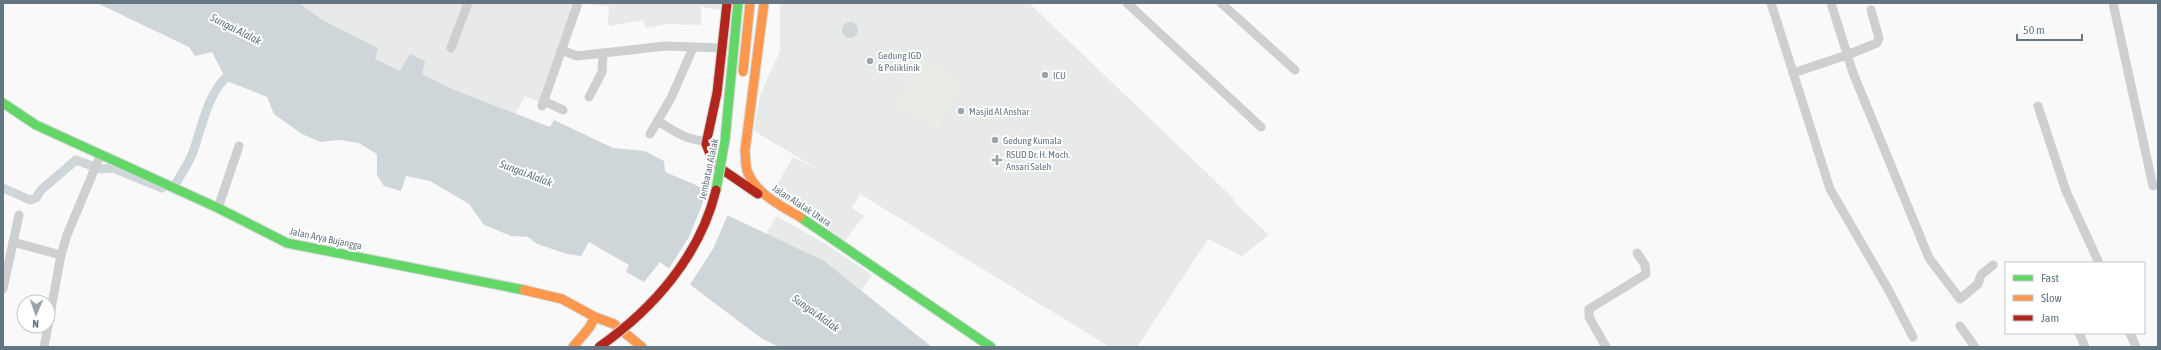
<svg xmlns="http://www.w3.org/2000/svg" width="2161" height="350" font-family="'Asap Condensed',sans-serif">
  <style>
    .built { fill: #e8e9e9 }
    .green { fill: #e8ebe6 }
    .water { fill: #ced6d9 }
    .pier { fill: #f9f9f9 }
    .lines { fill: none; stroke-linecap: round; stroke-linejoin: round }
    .canal { stroke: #ced6d9; stroke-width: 9 }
    .fast-casing { stroke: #d5d6d7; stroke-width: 11 }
    .slow-casing { stroke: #d5d6d7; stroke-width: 11 }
    .jam-casing { stroke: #d5d6d7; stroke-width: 11 }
    .street { stroke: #cecfd0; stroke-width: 9 }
    .fast { stroke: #63d668; stroke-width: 9 }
    .slow { stroke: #ff974d; stroke-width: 9 }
    .jam { stroke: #b3261e; stroke-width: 9 }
    .fast-bridge-casing { stroke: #d5d6d6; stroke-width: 11; stroke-linecap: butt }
    .slow-bridge-casing { stroke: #d5d6d6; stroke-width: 11; stroke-linecap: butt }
    .jam-bridge-casing { stroke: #d5d6d6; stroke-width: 11; stroke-linecap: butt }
    .fast-bridge { stroke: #63d668; stroke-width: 9 }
    .slow-bridge { stroke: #ff974d; stroke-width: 9 }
    .jam-bridge { stroke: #b3261e; stroke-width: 9 }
    .poi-dot { fill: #99a4ac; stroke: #fff; stroke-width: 1.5 }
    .labels { text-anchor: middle; stroke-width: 4; stroke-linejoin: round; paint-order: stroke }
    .poi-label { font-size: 10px; fill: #657683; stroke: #fff; text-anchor: start }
    .street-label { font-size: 10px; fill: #657683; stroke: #fff }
    .water-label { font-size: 11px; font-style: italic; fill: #60757c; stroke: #fff }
  </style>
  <rect width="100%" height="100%" fill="#f9f9f9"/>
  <g class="built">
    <polygon points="266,3 577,3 541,103 525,96 512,121 413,85"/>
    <polygon points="729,3 728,11 706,8 701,5 701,25 668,24 646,28 643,20 610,26 608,23 609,6 583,4"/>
    <polygon points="780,3 1029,3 1233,198 1235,203 1269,235 1242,256 1208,239 1137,347 1110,347 860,194 852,208 864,216 843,243 770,197 793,157 821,171 754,131 760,95 780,51"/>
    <polygon points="776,216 826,244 872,275 855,300 763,240"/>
  </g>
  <polygon class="green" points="921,56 966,83 938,131 893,105"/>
  <g class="water">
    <polygon points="97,3 299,3 324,21 378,48 375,59 400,71 410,54 425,61 422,74 454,90 550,127 554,120 613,148 645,151 664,161 665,172 694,184 706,191 729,216 824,261 932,347 779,347 761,338 660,262 644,282 626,272 629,265 589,242 581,256 567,254 537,244 528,237 511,236 484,225 469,204 430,181 406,176 401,191 384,186 377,175 377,154 359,143 340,140 320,142 302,134 274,114 267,97 227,81 212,52 195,56 189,47"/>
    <circle cx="850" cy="30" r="8"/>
  </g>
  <polygon class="pier" points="708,190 729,212 713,249 689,286 668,270 689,237"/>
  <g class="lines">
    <g class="canal">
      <path d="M175,185c6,-11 14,-22 18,-33 10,-27 15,-65 42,-82"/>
      <polyline points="3,188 30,200 36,198 41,190 76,160 100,169 113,168 162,188"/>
    </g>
    <defs>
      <g id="fast">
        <polyline points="3,103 36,125 218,208 287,243 524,290"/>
        <polyline points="800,217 991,347"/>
      </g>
      <g id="slow">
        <path d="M764,3l-19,148c1,7 0,16 3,22 9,21 33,33 52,44"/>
        <polyline points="524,290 562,299 595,317"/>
        <polyline points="573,347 589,328 595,317 614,324 642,347"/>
      </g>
      <polyline id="jam" points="727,3 717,93 706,144 714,164 758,194"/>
    </defs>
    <use href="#fast" class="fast-casing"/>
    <use href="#slow" class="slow-casing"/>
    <use href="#jam" class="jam-casing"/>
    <g class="street">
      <polyline points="1127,3 1261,127"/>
      <polyline points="1221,3 1295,70"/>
      <polyline points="1771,3 1830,189 1888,289 1913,337"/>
      <polyline points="1831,3 1853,73 1929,258 1960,299 1978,284 1981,275 1993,265"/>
      <polyline points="2113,3 2153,186"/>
      <polyline points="451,48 468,3"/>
      <polyline points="561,50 577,56 665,46 723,48"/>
      <polyline points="1793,73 1847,55 1877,43 1879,38 1871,10"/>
      <polyline points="589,97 602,72 603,53"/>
      <polyline points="544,101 563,110"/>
      <polyline points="542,106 578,3"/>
      <polyline points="2038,106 2066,191 2099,263"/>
      <path d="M658,121c14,9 30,20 48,20"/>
      <polyline points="650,134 671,98 693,48"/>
      <polyline points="218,208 239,146"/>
      <polyline points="13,242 61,255"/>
      <polyline points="3,289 19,215"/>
      <polyline points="48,326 61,255 67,235 100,156"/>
      <polyline points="1960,326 1975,347"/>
      <polyline points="2079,333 2085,347"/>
      <polyline points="2130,333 2136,347"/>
      <polyline points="44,347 48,326"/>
      <polyline points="1606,347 1589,317 1589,309 1646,274 1645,265 1637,253"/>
    </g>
    <use href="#fast" class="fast"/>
    <use href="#slow" class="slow"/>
    <use href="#jam" class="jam"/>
    <defs>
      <polyline id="fast-bridge" points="716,190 725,140 738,3"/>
      <polyline id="slow-bridge" points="743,72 750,3"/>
      <path id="jam-bridge" d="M599,347c54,-38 101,-91 117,-157"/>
    </defs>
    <use href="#fast-bridge" class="fast-bridge-casing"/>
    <use href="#slow-bridge" class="slow-bridge-casing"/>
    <use href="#jam-bridge" class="jam-bridge-casing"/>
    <use href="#fast-bridge" class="fast-bridge"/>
    <use href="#slow-bridge" class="slow-bridge"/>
    <use href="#jam-bridge" class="jam-bridge"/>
  </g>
  <g class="poi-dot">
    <circle cx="870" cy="61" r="4"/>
    <circle cx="1045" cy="75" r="4"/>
    <circle cx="961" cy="111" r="4"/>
    <circle cx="995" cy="140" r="4"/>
    <path d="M995 154h4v4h4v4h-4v4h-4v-4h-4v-4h4z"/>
  </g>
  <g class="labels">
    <g class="poi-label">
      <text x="878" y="59">Gedung IGD<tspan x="878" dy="12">&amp; Poliklinik</tspan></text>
      <text x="1053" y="79">ICU</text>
      <text x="969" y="115">Masjid Al Anshar</text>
      <text x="1003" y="144">Gedung Kumala</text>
      <text x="1006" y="158">RSUD Dr. H. Moch.<tspan x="1006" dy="12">Ansari Saleh</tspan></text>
    </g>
    <g class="street-label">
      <text transform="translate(708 169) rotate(-78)" y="4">Jembatan Alalak</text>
      <text transform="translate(802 205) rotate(33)" y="4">Jalan Alalak Utara</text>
      <text transform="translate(326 238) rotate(12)" y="4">Jalan Arya Bujangga</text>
    </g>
    <g class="water-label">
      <text transform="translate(236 29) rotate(27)" y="4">Sungai Alalak</text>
      <text transform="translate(526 173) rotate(21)" y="4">Sungai Alalak</text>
      <text transform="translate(816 313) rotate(36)" y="4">Sungai Alalak</text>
    </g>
  </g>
  <rect width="2161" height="350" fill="none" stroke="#657683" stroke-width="8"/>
  <rect x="2005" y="262" width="140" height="72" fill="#ffffff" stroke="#c1c8cd"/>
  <rect x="2013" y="275" width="20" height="6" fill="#63d668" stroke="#c1c8cd"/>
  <text x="2041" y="282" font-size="12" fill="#657683">Fast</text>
  <rect x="2013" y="295" width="20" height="6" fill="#ff974d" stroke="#c1c8cd"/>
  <text x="2041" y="302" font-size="12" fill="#657683">Slow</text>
  <rect x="2013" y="315" width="20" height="6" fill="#b3261e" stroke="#c1c8cd"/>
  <text x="2041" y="322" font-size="12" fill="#657683">Jam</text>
  <g transform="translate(36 314) rotate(182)"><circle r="19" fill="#ffffff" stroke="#c1c8cd"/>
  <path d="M0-3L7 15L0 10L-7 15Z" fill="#99a4ac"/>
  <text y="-6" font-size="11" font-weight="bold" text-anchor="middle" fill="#657683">N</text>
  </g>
  <path d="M2017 34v6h65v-6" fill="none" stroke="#657683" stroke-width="2"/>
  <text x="2023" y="34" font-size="12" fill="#657683" stroke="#ffffff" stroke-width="3" paint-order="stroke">50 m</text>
</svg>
